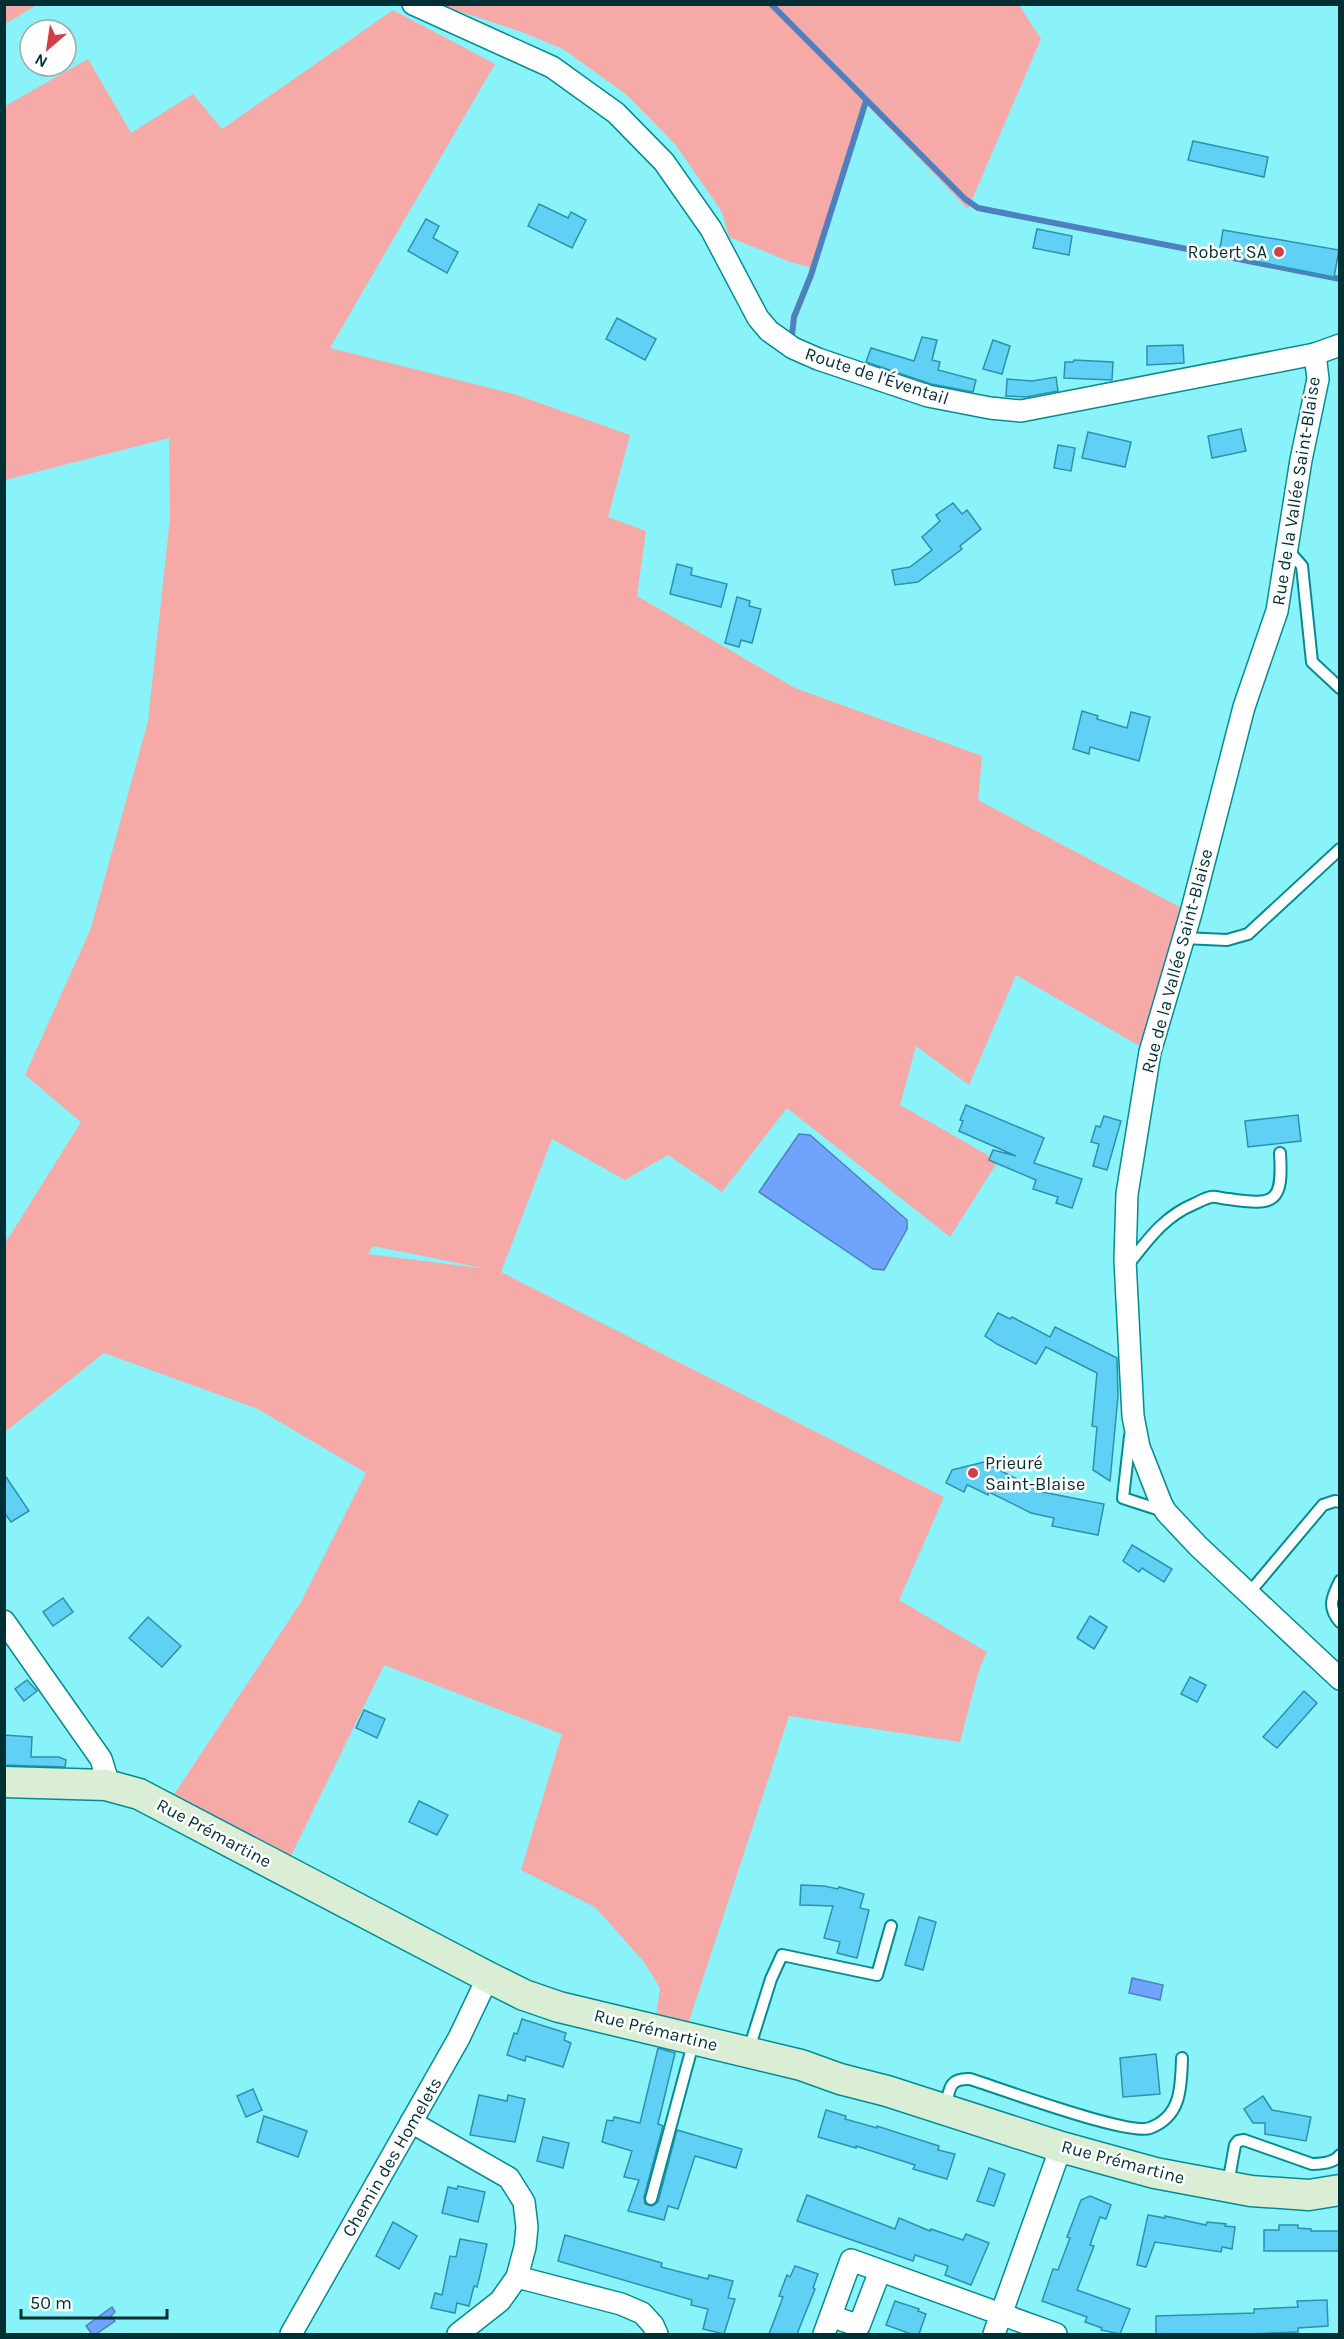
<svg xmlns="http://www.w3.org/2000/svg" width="1344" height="2339" font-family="Karla,sans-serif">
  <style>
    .green { fill: #f6aaa8; fill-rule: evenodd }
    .water { fill: #70a3fc; stroke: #4e80c0; stroke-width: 1.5 }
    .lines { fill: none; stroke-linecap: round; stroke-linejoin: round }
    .stream { stroke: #4e80c0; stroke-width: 6 }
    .building { fill: #60d1f4; stroke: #2c91ad; stroke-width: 1.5 }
    .lane-casing { stroke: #048c93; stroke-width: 14 }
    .street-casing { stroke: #048c93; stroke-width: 24 }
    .secondary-casing { stroke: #048c93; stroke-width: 33 }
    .lane { stroke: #fff; stroke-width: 10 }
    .street { stroke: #fff; stroke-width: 21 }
    .secondary { stroke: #daeed6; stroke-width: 30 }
    .poi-dot { fill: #cf3f4a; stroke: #fff; stroke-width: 2 }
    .labels { text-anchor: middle; stroke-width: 5; stroke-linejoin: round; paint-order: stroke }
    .poi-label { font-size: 18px; fill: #003033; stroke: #fff; text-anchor: end }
    .street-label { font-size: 18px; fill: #003033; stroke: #fff }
  </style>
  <rect width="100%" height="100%" fill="#89f3f9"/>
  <g class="green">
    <polygon points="37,5 5,24 5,5"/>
    <polygon points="444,5 1019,5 1041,39 968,209 864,102 813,268 790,262 729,237 722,212 675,144 627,95 563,49 519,31 449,8"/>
    <path d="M393,10l102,54 -165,284 184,46 116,41 -22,82 38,14 -9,65 158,92 187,68 -4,44 213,113 -41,139 -134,-77 -47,110 -53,-39 -16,59 98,56 -48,76 -163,-129 -65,84 -54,-37 -43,25 -73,-41 -51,133 443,225 -45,103 88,52 -8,18 -19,72 -171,-26 -101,308 -32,-8 4,-28 -16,-26 -49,-55 -74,-37 41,-136 -178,-69 -94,193 -117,-62 128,-194 65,-129 -108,-64 -154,-56 -99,79 -1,-187 77,-123 -56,-47 66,-147 57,-207 22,-203 -1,-80 -164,42v-374l83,-47 43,74 62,-39 29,35zM373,1246l114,23 -119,-15z"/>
  </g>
  <g class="water">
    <polygon points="799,1134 810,1135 907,1220 907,1229 884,1270 873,1269 759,1192"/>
    <polygon points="1132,1978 1163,1985 1160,2000 1129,1993"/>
    <polygon points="112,2307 115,2312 111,2316 115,2321 96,2334 92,2334 86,2326"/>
  </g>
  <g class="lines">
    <g class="stream">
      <polyline points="771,4 965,199 978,208 1340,279"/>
      <polyline points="792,335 794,317 811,275 866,101"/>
    </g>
  </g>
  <g class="building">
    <polygon points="1193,141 1268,157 1264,177 1188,160"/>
    <polygon points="539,204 568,218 571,212 586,220 572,248 528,226"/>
    <polygon points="426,219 439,226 433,238 458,252 447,273 408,251"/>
    <polygon points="1037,229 1072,236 1069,255 1033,248"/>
    <polygon points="1223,230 1339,250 1334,277 1219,254"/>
    <polygon points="617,318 656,339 645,360 606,339"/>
    <polygon points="922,337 937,340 932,360 940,362 938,370 976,380 973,392 931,384 866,362 871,348 914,361"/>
    <polygon points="993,340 1010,346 1002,374 983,369"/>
    <polygon points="1183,345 1184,363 1147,365 1147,346"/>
    <polygon points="1074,360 1113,362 1112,380 1064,378 1065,362 1073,362"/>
    <polygon points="1056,377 1058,391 1026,397 1006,396 1007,379 1032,381"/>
    <polygon points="1241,429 1246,451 1212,458 1208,436"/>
    <polygon points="1088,432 1131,442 1125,467 1082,458"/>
    <polygon points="1058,445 1075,448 1071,471 1054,468"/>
    <polygon points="953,503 962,514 967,510 981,529 960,546 962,549 918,582 895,585 892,570 910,567 932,550 922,537 940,521 936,515"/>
    <polygon points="677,564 692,568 691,575 727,584 721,607 670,594"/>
    <polygon points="737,597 750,601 749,606 761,609 752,643 741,640 739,647 725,643"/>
    <polygon points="1082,711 1098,716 1097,719 1127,728 1131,712 1150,717 1139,761 1090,747 1089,754 1073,749"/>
    <polygon points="966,1105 1044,1138 1034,1163 1082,1179 1072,1208 1056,1203 1058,1197 1033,1189 1036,1180 989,1160 993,1150 1016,1156 959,1131 963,1121 960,1120"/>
    <polygon points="1298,1115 1301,1141 1248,1147 1245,1121"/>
    <polygon points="1104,1116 1121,1121 1107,1170 1093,1166 1099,1144 1091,1142 1096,1126 1100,1127"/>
    <polygon points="998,1313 1010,1319 1012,1317 1050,1337 1055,1327 1117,1358 1118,1396 1110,1481 1093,1470 1097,1427 1092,1426 1097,1373 1046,1347 1036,1364 997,1344 985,1336"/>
    <polygon points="984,1462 1042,1492 1104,1504 1098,1535 1052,1526 1054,1518 1031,1513 989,1492 988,1495 970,1486 967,1485 964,1492 946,1483 952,1470"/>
    <polygon points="4,1474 29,1511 11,1522 4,1512"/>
    <polygon points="1132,1545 1172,1569 1164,1582 1142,1568 1139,1572 1123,1561"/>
    <polygon points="63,1598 73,1612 53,1626 43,1612"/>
    <polygon points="1090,1616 1107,1627 1094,1649 1077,1638"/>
    <polygon points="148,1617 181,1646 162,1667 129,1638"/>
    <polygon points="1190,1677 1206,1685 1197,1702 1181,1694"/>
    <polygon points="27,1680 37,1691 24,1701 15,1689"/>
    <polygon points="1304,1691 1317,1703 1277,1748 1263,1737"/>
    <polygon points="364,1710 385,1719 377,1738 356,1728"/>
    <polygon points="4,1735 32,1737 31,1757 59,1757 66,1760 65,1767 4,1765"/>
    <polygon points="419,1801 448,1815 437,1835 409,1822"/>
    <polygon points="801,1885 824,1886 838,1889 839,1887 864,1894 860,1908 869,1910 857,1958 837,1953 840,1942 824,1938 833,1906 800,1905"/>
    <polygon points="919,1917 936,1922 923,1970 905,1965"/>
    <polygon points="522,2019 566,2033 564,2040 571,2043 563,2067 526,2056 525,2061 507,2055 514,2033 517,2034"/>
    <polygon points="658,2048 675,2053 658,2124 663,2126 644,2197 645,2204 652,2206 658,2202 677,2130 742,2149 736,2168 695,2156 678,2209 668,2206 664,2220 628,2211 639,2180 624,2177 632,2151 602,2142 607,2120 613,2121 614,2117 640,2123"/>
    <polygon points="1156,2054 1160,2094 1123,2097 1120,2058"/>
    <polygon points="253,2089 262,2110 246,2117 237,2096"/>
    <polygon points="479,2095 507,2101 508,2095 525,2099 515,2142 470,2135"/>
    <polygon points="1263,2096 1272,2110 1311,2117 1306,2141 1265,2134 1265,2123 1253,2123 1244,2109"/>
    <polygon points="826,2110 846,2116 845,2119 877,2128 877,2126 939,2146 938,2150 955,2154 947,2179 913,2169 915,2165 856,2146 856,2148 818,2137"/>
    <polygon points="264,2116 307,2131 298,2157 257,2142"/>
    <polygon points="543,2137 569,2143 563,2168 537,2161"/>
    <polygon points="989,2168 1005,2174 994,2206 977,2201"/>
    <polygon points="458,2186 485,2192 478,2222 442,2213 448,2187 457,2189"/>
    <polygon points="807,2195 895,2229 899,2218 930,2231 931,2229 963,2240 966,2234 989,2243 971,2285 945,2275 948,2266 915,2255 913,2261 797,2221"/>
    <polygon points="1090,2196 1111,2205 1106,2219 1100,2217 1090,2245 1094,2246 1077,2290 1130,2309 1120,2334 1101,2330 1102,2328 1085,2322 1087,2317 1042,2301 1053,2269 1058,2270 1070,2238 1067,2237 1081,2200"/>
    <polygon points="1148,2215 1165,2218 1165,2216 1206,2225 1207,2222 1226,2224 1225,2226 1235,2227 1232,2249 1222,2247 1221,2252 1155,2242 1146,2267 1137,2265"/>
    <polygon points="393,2222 417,2236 399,2269 376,2256"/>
    <polygon points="1279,2225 1298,2225 1298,2228 1311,2229 1311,2231 1340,2231 1340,2251 1264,2251 1264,2230 1279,2230"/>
    <polygon points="565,2235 662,2263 661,2267 708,2279 709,2275 733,2281 728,2298 735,2299 724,2334 703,2329 708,2309 691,2305 692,2300 558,2261"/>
    <polygon points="460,2239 487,2244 480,2275 477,2287 474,2286 469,2306 457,2303 455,2313 431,2308 435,2293 442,2295 450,2256 456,2257"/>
    <polygon points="795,2266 818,2274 813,2288 815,2289 797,2334 769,2334 783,2297 779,2296 787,2275 790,2277"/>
    <polygon points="1327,2300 1328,2326 1298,2328 1298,2332 1246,2334 1156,2334 1156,2316 1254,2313 1254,2309 1298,2307 1297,2301"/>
    <polygon points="895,2301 919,2309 918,2311 926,2314 919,2334 911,2334 886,2325"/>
  </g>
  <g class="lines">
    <defs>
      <g id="lane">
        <polyline points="1287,549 1302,566 1312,662 1340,688"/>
        <polyline points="1183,938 1227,940 1248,934 1340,849"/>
        <path d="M1127,1266c20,-25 36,-49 67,-62 5,-2 11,-6 17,-7 5,-1 12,2 18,2 47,7 54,3 51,-46"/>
        <polyline points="1130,1436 1123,1498 1163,1511"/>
        <path d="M1340,1581c-8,16 -13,26 0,41"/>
        <polyline points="1249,1593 1323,1505 1335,1501 1340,1502"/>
        <polyline points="749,2049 771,1979 782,1955 877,1975 891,1926"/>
        <path d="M945,2109c5,-18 2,-31 25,-30 29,9 158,57 180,49 32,-12 31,-42 32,-70"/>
        <path d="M1228,2184l7,-39 3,-4 6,-1 68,24c9,0 22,-1 28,-9"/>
        <polyline points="651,2199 694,2040"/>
      </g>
      <g id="street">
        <polyline points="413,4 552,67 616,113 664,162 711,229 758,318 769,331 793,348 818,359 928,396 990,408 1021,411 1315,354 1340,345"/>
        <polyline points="1315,354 1318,379 1301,460 1277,611 1244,707 1191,913 1150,1052 1127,1194 1125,1260 1133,1416 1139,1447 1161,1503 1166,1512 1198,1546 1340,1679"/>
        <polyline points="4,1621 101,1759 106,1775 106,1785"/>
        <polyline points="411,2122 509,2178 524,2202 527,2227 525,2247 517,2277 500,2301 458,2334"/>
        <polyline points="517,2277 621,2304 642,2313 653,2325 657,2334"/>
        <polyline points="831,2316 859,2326 880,2271"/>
        <polyline points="291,2334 459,2038 488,1977"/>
        <polyline points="824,2334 851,2260 1056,2334"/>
        <polyline points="994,2334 1061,2147"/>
      </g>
      <polyline id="secondary" points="4,1782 106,1785 139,1794 488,1977 524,1995 559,2007 801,2065 840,2079 887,2091 1061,2147 1155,2173 1251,2191 1309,2195 1340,2190"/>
    </defs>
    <use href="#lane" class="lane-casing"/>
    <use href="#street" class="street-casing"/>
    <use href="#secondary" class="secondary-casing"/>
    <use href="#lane" class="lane"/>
    <use href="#street" class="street"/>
    <use href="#secondary" class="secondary"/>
  </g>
  <g class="poi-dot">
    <circle cx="1279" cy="252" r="6"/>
    <circle cx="973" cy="1473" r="6"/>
  </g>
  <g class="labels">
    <g class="poi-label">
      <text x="1267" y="258">Robert SA</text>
      <text x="985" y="1469" text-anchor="start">Prieuré<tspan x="985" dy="21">Saint-Blaise</tspan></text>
    </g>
    <g class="street-label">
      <text transform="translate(877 376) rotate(18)" y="6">Route de l'Éventail</text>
      <text transform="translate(1296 491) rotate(-81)" y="6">Rue de la Vallée Saint-Blaise</text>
      <text transform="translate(1177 961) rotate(-75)" y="6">Rue de la Vallée Saint-Blaise</text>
      <text transform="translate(214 1833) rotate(28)" y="6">Rue Prémartine</text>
      <text transform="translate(656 2030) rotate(14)" y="6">Rue Prémartine</text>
      <text transform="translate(392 2157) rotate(-60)" y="6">Chemin des Homelets</text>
      <text transform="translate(1123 2162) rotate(15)" y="6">Rue Prémartine</text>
    </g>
  </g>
  <rect width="1344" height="2339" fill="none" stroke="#003033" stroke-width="12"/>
  <g transform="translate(48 48) rotate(209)"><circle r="28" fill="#ffffff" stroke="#99acad" stroke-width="1.5"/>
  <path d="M0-4.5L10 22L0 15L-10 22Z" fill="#cf3f4a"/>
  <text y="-9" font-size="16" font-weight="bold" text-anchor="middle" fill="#003033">N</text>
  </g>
  <path d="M21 2309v9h146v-9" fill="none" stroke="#003033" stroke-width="3"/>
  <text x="30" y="2309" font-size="18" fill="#003033" stroke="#ffffff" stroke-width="4.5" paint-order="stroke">50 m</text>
</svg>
